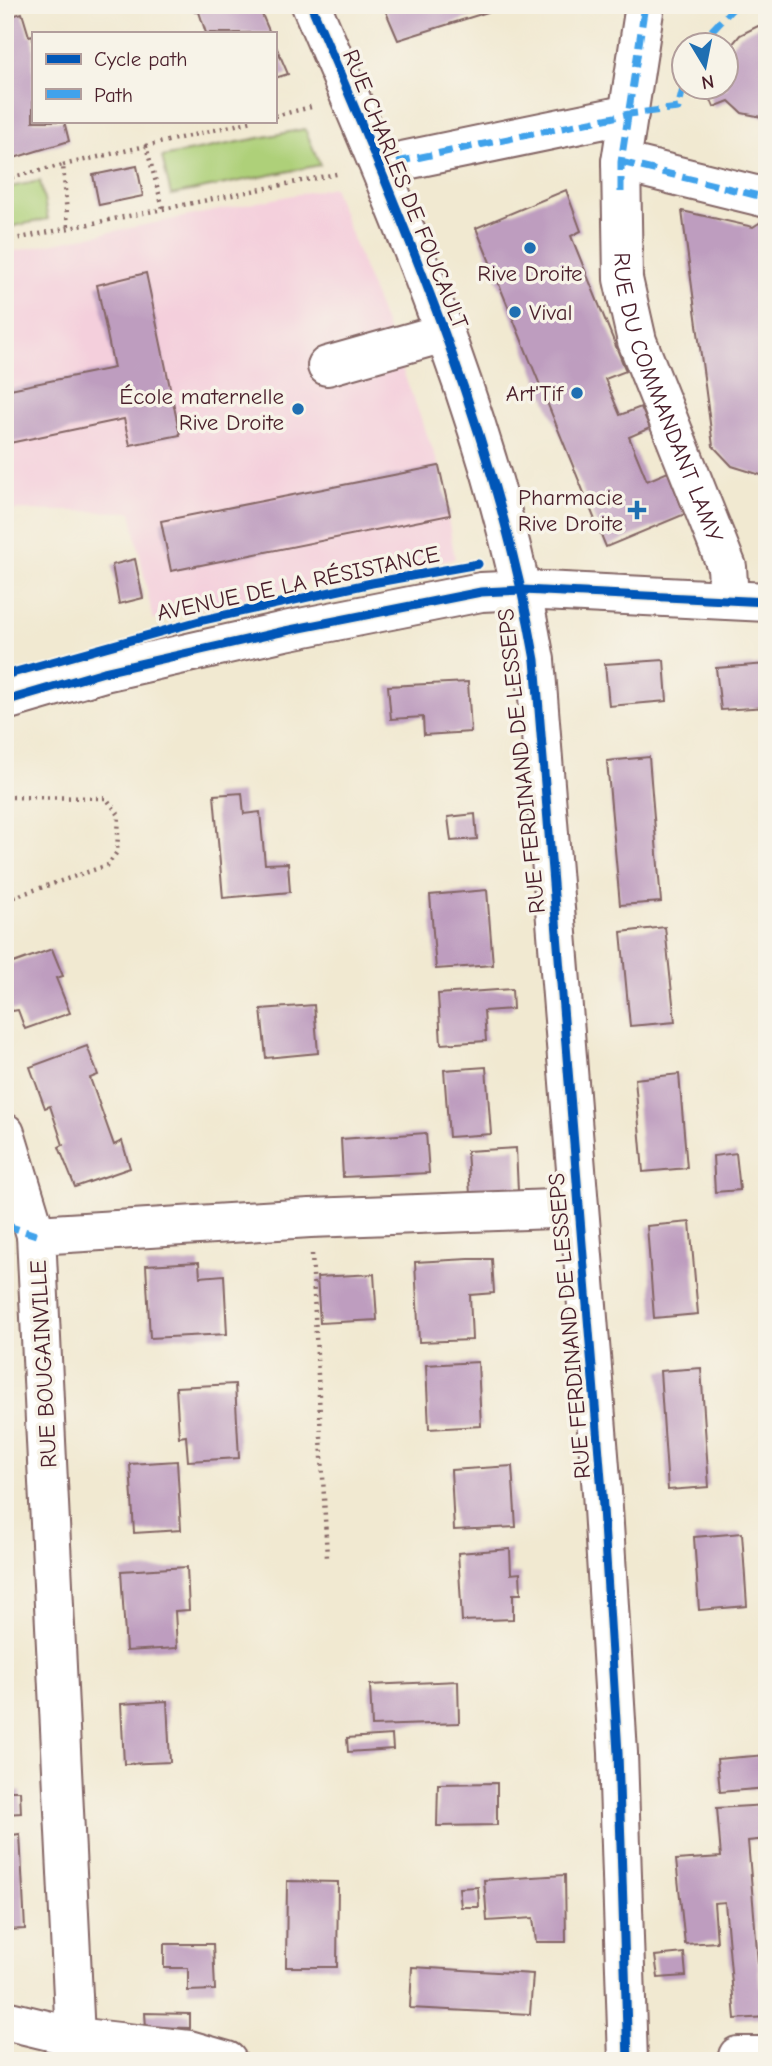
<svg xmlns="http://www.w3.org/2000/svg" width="772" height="2066" font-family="'Comic Neue',sans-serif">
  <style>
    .built { fill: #f4cfdc }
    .green { fill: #aed079; stroke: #7c7852; stroke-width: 2 }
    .building { fill: #be9dbf }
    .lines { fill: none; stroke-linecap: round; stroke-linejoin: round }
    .minor-casing { stroke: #846665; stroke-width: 42 }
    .path { stroke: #846665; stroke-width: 4.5; stroke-dasharray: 2 5; stroke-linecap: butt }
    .minor { stroke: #fff; stroke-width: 38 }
    .quiet { stroke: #40a2eb; stroke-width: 7; stroke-dasharray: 14 7; stroke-linecap: butt }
    .cycleway-casing { stroke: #f7f3e8; stroke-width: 13 }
    .cycleway { stroke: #0057b8; stroke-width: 9 }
    .poi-dot { fill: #1f6fb2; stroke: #f7f3e8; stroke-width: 2.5 }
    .labels { text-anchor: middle; stroke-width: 7; stroke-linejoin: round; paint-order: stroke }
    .street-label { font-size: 23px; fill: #4a1f2b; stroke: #f7f3e8 }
    .poi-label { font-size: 23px; fill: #4a1f2b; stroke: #f7f3e8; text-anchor: end }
  </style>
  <rect width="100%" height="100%" fill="#f7f3e8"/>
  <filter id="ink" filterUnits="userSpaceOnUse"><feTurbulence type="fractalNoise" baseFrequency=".0143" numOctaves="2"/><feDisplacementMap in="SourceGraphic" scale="14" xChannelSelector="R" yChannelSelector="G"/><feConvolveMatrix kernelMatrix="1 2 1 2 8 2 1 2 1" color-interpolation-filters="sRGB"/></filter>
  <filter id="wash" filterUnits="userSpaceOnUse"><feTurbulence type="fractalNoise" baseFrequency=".00686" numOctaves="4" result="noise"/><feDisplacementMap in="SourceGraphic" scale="28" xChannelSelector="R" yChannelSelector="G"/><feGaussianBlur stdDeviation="1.57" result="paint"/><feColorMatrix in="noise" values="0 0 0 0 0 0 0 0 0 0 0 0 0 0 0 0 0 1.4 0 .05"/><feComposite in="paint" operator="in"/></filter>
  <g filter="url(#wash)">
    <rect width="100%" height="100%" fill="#f1e9d1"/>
    <polygon class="built" points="333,187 439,466 455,559 344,574 153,620 131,512 5,510 5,253"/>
    <g class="green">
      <polygon points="305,129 320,165 171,195 162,157"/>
      <polygon points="40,181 48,219 5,228 5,188"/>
    </g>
    <g id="blocks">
      <g class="building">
        <polygon points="193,5 258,5 270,33 206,33 199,12 195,12"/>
        <polygon points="383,5 507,5 507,6 398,40"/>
        <polygon points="22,13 29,36 33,35 33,121 64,121 69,141 14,158 5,130 5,18"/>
        <polygon points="758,26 767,27 767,118 742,113 729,101 714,107 706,88 726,88 726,52 740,35"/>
        <polygon points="275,44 288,74 275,78"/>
        <polygon points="137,166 143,196 99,205 93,175"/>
        <polygon points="566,190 581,231 571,236 626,371 605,379 620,415 641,407 650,428 629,437 647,481 668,472 685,514 606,547 476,228"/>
        <polygon points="682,211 753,227 767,218 767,477 732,466 713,446"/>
        <polygon points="146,273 180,435 130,445 124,419 5,444 5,390 114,368 97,285"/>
        <polygon points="439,466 450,515 171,571 161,521"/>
        <polygon points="135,559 143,598 119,604 112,565"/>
        <polygon points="664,660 667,701 609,706 605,664"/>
        <polygon points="767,664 767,707 721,710 716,668"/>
        <polygon points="468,682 471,732 424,735 423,717 391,719 388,686"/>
        <polygon points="649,757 661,902 620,905 607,761"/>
        <polygon points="242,793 244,814 260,812 265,864 288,863 290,892 223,898 214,795"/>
        <polygon points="475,814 477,839 451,841 448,817"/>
        <polygon points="487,890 493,965 436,969 430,895"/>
        <polygon points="665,927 675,1022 630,1026 621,932"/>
        <polygon points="52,949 63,976 56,978 70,1013 25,1029 18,1010 12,1011 5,990 5,966"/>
        <polygon points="512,989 513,1009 484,1011 486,1041 441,1044 438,994"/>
        <polygon points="314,1005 318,1053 266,1058 261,1009"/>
        <polygon points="87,1046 98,1075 90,1078 114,1145 122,1141 130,1168 75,1187 59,1147 63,1145 50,1106 45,1108 30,1067"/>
        <polygon points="486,1067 491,1134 449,1137 444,1070"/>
        <polygon points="679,1074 687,1168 643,1172 635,1079"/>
        <polygon points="426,1133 429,1173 343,1177 341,1139"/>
        <polygon points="516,1148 518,1191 470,1194 467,1151"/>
        <polygon points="736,1153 740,1190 715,1192 713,1156"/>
        <polygon points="690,1222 698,1314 654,1318 647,1226"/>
        <polygon points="469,1259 492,1259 494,1293 470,1295 472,1340 419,1342 415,1262"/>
        <polygon points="199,1262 200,1277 224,1275 227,1334 150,1338 146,1265"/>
        <polygon points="374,1274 377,1320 320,1323 317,1277"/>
        <polygon points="478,1362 481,1426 429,1429 426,1365"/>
        <polygon points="701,1368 709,1487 668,1490 660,1371"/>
        <polygon points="235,1384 239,1458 188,1461 186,1436 179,1437 176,1387"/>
        <polygon points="177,1461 181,1530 134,1533 130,1464"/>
        <polygon points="512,1466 516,1527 454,1530 451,1470"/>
        <polygon points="742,1533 747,1606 699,1610 694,1537"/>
        <polygon points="510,1549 511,1574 520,1573 521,1594 513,1594 513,1619 462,1621 458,1553"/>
        <polygon points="187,1567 189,1610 175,1611 177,1648 126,1651 121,1571"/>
        <polygon points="458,1681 459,1723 372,1726 370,1685"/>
        <polygon points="167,1701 170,1762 124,1764 121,1704"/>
        <polygon points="392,1735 393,1749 348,1752 347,1738"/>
        <polygon points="767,1755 767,1788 720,1792 717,1759"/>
        <polygon points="497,1783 497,1825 437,1826 438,1784"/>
        <polygon points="5,1791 20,1791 21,1813 5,1814"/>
        <polygon points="767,1805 767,1839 748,1841 760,1987 767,1987 767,2017 735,2019 725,1902 714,1903 717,1942 685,1944 676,1860 721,1857 717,1808"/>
        <polygon points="20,1834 25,1929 5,1930 5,1836"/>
        <polygon points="565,1875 566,1942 536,1942 533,1918 487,1921 484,1880"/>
        <polygon points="287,1881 338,1882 337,1967 286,1967"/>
        <polygon points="478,1887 479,1907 461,1907 459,1888"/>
        <polygon points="164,1944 213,1944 215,1990 188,1991 188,1968 164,1968"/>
        <polygon points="684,1953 686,1976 658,1978 655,1956"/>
        <polygon points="412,1967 533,1974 530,2014 410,2008"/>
        <polygon points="145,2013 190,2014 190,2028 146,2027"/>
      </g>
    </g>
  </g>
  <g filter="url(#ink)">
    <use href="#blocks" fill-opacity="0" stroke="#846665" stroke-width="2"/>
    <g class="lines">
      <defs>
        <g id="minor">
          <path d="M311,5c90,212 185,427 224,655l67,832 16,261 10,308"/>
          <path id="s1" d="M645,5l-24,157 2,117 14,62 90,226 2,33"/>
          <polyline points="397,162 629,114"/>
          <polyline points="621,162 767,198"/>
          <polyline points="327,366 444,333"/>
          <polyline points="5,701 104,672 285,631 481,592 523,590 767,602"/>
          <polyline points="5,1133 36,1235"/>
          <polyline points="5,2020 75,2037 189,2050 227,2061"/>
          <polyline points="75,2037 36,1235 310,1218 579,1208"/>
          <polyline points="738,2056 767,2056"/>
        </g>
      </defs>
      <use href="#minor" class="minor-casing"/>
      <g class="path">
        <polyline points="275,116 311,107"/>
        <polyline points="146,146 253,121"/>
        <polyline points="63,165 146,146 163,208"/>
        <polyline points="5,179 63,165 68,227"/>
        <polyline points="5,241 341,173"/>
        <polyline points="5,797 106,798 119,815 117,852 108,865 5,900"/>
        <polyline points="312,1254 327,1558"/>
        <polyline points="666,2060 699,2058"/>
      </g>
      <use href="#minor" class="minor"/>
      <g class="quiet">
        <polyline points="697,46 736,5"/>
        <polyline points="397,162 629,114 678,108 684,85"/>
        <polyline points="621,162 767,198"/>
        <polyline points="621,192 621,162 645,5"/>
        <polyline points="5,1225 36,1235"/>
      </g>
      <defs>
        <g id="cycleway">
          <path d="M311,5c90,212 185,427 224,655l67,832 16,261 10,308"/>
          <polyline points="5,675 203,620 372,583 478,564"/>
          <polyline points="5,701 104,672 285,631 481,592 523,590 767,602"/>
        </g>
      </defs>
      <use href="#cycleway" class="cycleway-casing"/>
      <use href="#cycleway" class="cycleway"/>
    </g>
  </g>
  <g class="poi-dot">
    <circle cx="530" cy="248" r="7"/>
    <circle cx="515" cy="312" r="7"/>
    <circle cx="577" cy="393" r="7"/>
    <circle cx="298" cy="409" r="7"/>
    <path d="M633.5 499.5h7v7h7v7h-7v7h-7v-7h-7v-7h7z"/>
  </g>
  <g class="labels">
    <g class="street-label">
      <text transform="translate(406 189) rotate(68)" y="8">RUE CHARLES DE FOUCAULT</text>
      <text dy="8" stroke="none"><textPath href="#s1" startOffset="402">RUE DU COMMANDANT LAMY</textPath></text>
      <text transform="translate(298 583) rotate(-12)" y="8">AVENUE DE LA RÉSISTANCE</text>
      <text transform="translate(521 761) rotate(-96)" y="8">RUE FERDINAND DE LESSEPS</text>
      <text transform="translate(569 1326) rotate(-95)" y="8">RUE FERDINAND DE LESSEPS</text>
      <text transform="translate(43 1364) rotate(-93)" y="8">RUE BOUGAINVILLE</text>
    </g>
    <g class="poi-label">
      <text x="530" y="281" text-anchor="middle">Rive Droite</text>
      <text x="529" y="320" text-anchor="start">Vival</text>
      <text x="563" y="401">Art'Tif</text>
      <text x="284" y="404">École maternelle<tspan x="284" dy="26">Rive Droite</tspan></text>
      <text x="623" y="505">Pharmacie<tspan x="623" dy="26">Rive Droite</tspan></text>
    </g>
  </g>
  <rect width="772" height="2066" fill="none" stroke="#f7f3e8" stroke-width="28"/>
  <rect x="32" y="32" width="245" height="91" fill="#f7f3e8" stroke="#b29e9c" stroke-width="2"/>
  <rect x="46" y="54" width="35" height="10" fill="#0057b8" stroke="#b29e9c" stroke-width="2"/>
  <text x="94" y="66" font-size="21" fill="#4a1f2b">Cycle path</text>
  <rect x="46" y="89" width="35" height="10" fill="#40a2eb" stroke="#b29e9c" stroke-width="2"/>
  <text x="94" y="102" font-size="21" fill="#4a1f2b">Path</text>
  <g transform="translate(705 66) rotate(170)"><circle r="33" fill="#f7f3e8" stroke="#b29e9c" stroke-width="2"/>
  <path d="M0-5L12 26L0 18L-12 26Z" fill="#1f6fb2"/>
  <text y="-10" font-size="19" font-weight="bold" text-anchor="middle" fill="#4a1f2b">N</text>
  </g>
</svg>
